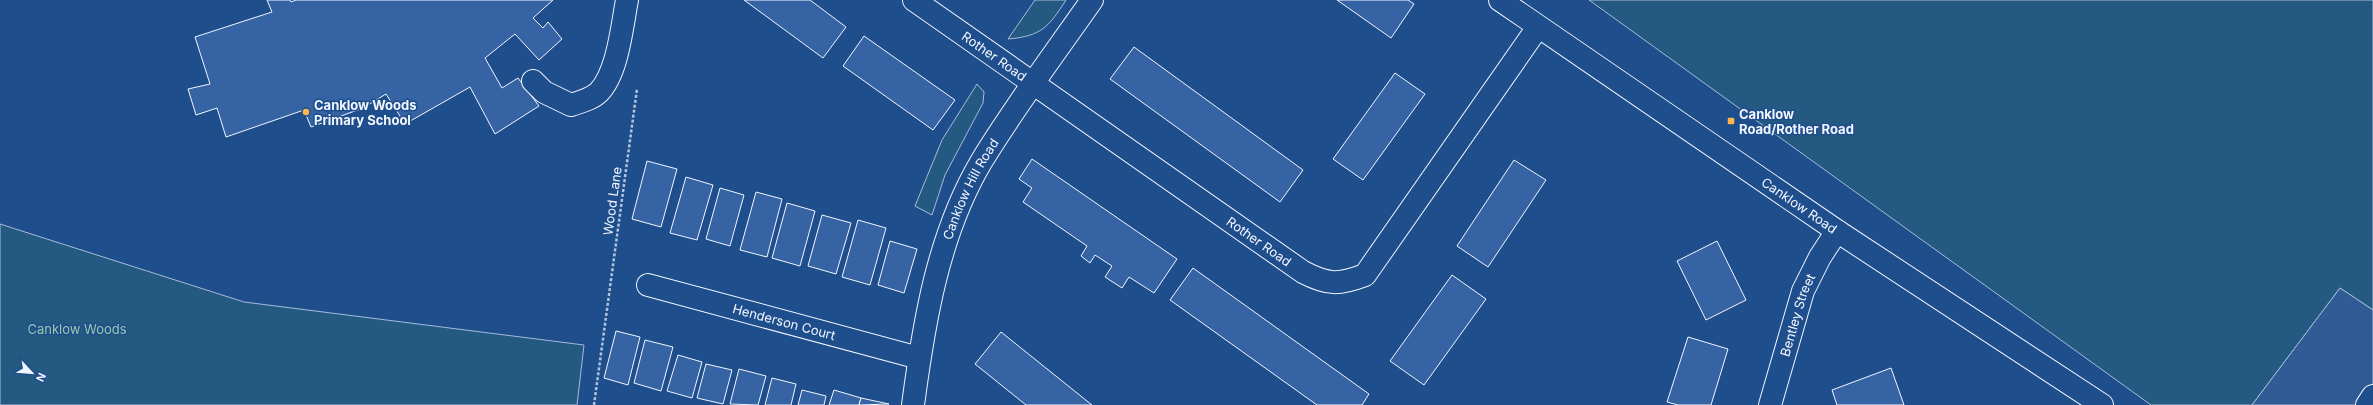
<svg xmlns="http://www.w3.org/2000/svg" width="2373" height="405" font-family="Inter,sans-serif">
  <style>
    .green { fill: #245a82; stroke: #a8bbd7 }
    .parking { fill: #305b95; stroke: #a8bbd7 }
    .building { fill: #3563a3; stroke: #f2f6ff }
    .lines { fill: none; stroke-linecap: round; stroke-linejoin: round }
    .minor-casing { stroke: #f2f6ff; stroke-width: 24 }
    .path { stroke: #b3c4dc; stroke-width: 2.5; stroke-dasharray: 3 2; stroke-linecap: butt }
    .minor { stroke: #1f4e8c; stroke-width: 22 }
    .poi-dot { fill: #ffb74d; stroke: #1f4e8c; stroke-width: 1.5 }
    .labels { text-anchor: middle; stroke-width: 3; stroke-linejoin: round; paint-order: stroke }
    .street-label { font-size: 13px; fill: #f2f6ff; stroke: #1f4e8c }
    .poi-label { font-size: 13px; font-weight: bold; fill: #f2f6ff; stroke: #1f4e8c; text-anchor: start }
    .park-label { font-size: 13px; fill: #97c8a6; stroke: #1f4e8c }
  </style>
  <rect width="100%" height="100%" fill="#1f4e8c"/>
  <g class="green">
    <path d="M1035,0h31c-18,28 -25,36 -58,39z"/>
    <polygon points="1589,0 2373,0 2373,310 2340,288 2252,405 2151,405"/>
    <polygon points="977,84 984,92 983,103 945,175 932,215 915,206 942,140"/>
    <polygon points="0,224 244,302 584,345 577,405 0,405"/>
  </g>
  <polygon class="parking" points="2340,288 2373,310 2373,405 2252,405"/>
  <g class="building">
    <polygon points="267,0 290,0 291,2 296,0 553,0 533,18 543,28 548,22 562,39 539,60 515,34 485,58 502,88 518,78 539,106 495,134 470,87 405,124 386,94 363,108 311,127 304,110 226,137 217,108 196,115 188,89 210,84 195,37 272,12"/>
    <polygon points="744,0 810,0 846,27 823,58"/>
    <polygon points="1337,0 1408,0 1414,4 1391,38"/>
    <polygon points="864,36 955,100 933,130 843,66"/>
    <polygon points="1134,47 1303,170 1280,202 1110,79"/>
    <polygon points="1395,73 1425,94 1363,180 1333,159"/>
    <polygon points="1032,159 1177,259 1154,293 1129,277 1122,288 1105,277 1112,266 1095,255 1090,263 1081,256 1087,246 1023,202 1032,188 1019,179"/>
    <polygon points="1514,160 1546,180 1488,267 1457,246"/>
    <polygon points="647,161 677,169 661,227 632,219"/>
    <polygon points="686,177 713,185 697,240 670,233"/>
    <polygon points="720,188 744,195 730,246 706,239"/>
    <polygon points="756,192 782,199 767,257 740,250"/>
    <polygon points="787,203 815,211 800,266 772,258"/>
    <polygon points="822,215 851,223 836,274 808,266"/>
    <polygon points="858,220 886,228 870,285 842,277"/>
    <polygon points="890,241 917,249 904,293 878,285"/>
    <polygon points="1717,241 1746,300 1706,320 1677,261"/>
    <polygon points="1193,268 1369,394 1362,405 1317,405 1170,300"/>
    <polygon points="1452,275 1486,299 1424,385 1390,361"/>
    <polygon points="616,331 640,337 628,385 604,378"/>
    <polygon points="1001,332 1092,405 1026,405 975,364"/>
    <polygon points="1688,337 1728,349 1711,405 1678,405 1667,402"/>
    <polygon points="645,340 673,347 661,391 634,383"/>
    <polygon points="678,355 702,362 692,398 667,391"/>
    <polygon points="706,364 732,370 723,404 697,398"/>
    <polygon points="1891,368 1904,405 1837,405 1832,390"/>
    <polygon points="739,369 766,376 758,405 730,404"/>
    <polygon points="772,378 796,384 791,405 765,405"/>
    <polygon points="802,390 826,396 824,405 798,405"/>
    <polygon points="834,390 861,398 859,405 829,405"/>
    <polygon points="861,398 889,404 859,405"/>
  </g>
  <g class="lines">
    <defs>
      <g id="minor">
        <path id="s1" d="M914,0l389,272c25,13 36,13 62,3l173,-248"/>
        <path id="s2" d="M1500,0l337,231 265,174"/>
        <path d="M533,81l11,11 27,13c9,-3 21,-6 28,-13 19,-20 23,-66 28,-92"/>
        <path id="s3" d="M648,285l271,73"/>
        <path id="s4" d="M913,405c11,-83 25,-170 68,-243 34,-56 74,-109 111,-162"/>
        <path id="s5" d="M1770,405l33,-114 17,-34 17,-26"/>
        <polyline points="2367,405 2373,396"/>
      </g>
    </defs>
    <use href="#minor" class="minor-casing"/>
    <polyline class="path" points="594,405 637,89"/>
    <use href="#minor" class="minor"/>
  </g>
  <g class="poi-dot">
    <circle cx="306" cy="112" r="4"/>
    <rect x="1727" y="117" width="8" height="8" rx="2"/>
  </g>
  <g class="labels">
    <g class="street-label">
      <text dy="5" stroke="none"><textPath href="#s1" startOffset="98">Rother Road</textPath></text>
      <text dy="5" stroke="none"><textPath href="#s4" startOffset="225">Canklow Hill Road</textPath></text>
      <text transform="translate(612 201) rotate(-82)" y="5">Wood Lane</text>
      <text dy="5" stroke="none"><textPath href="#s2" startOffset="363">Canklow Road</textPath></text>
      <text dy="5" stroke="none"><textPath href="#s1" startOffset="421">Rother Road</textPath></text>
      <text dy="5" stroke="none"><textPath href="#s5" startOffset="94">Bentley Street</textPath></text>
      <text dy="5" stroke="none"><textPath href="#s3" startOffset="141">Henderson Court</textPath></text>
    </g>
    <g class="poi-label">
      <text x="314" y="110">Canklow Woods<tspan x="314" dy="15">Primary School</tspan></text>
      <text x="1739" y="119">Canklow<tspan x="1739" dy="15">Road/Rother Road</tspan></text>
    </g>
    <g class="park-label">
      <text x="77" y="334">Canklow Woods</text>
    </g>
  </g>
  <g transform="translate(32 373) rotate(116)" stroke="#1f4e8c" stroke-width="3" paint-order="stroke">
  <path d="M0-3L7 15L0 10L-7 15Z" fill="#f2f6ff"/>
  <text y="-6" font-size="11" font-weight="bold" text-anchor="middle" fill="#f2f6ff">N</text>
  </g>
</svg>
